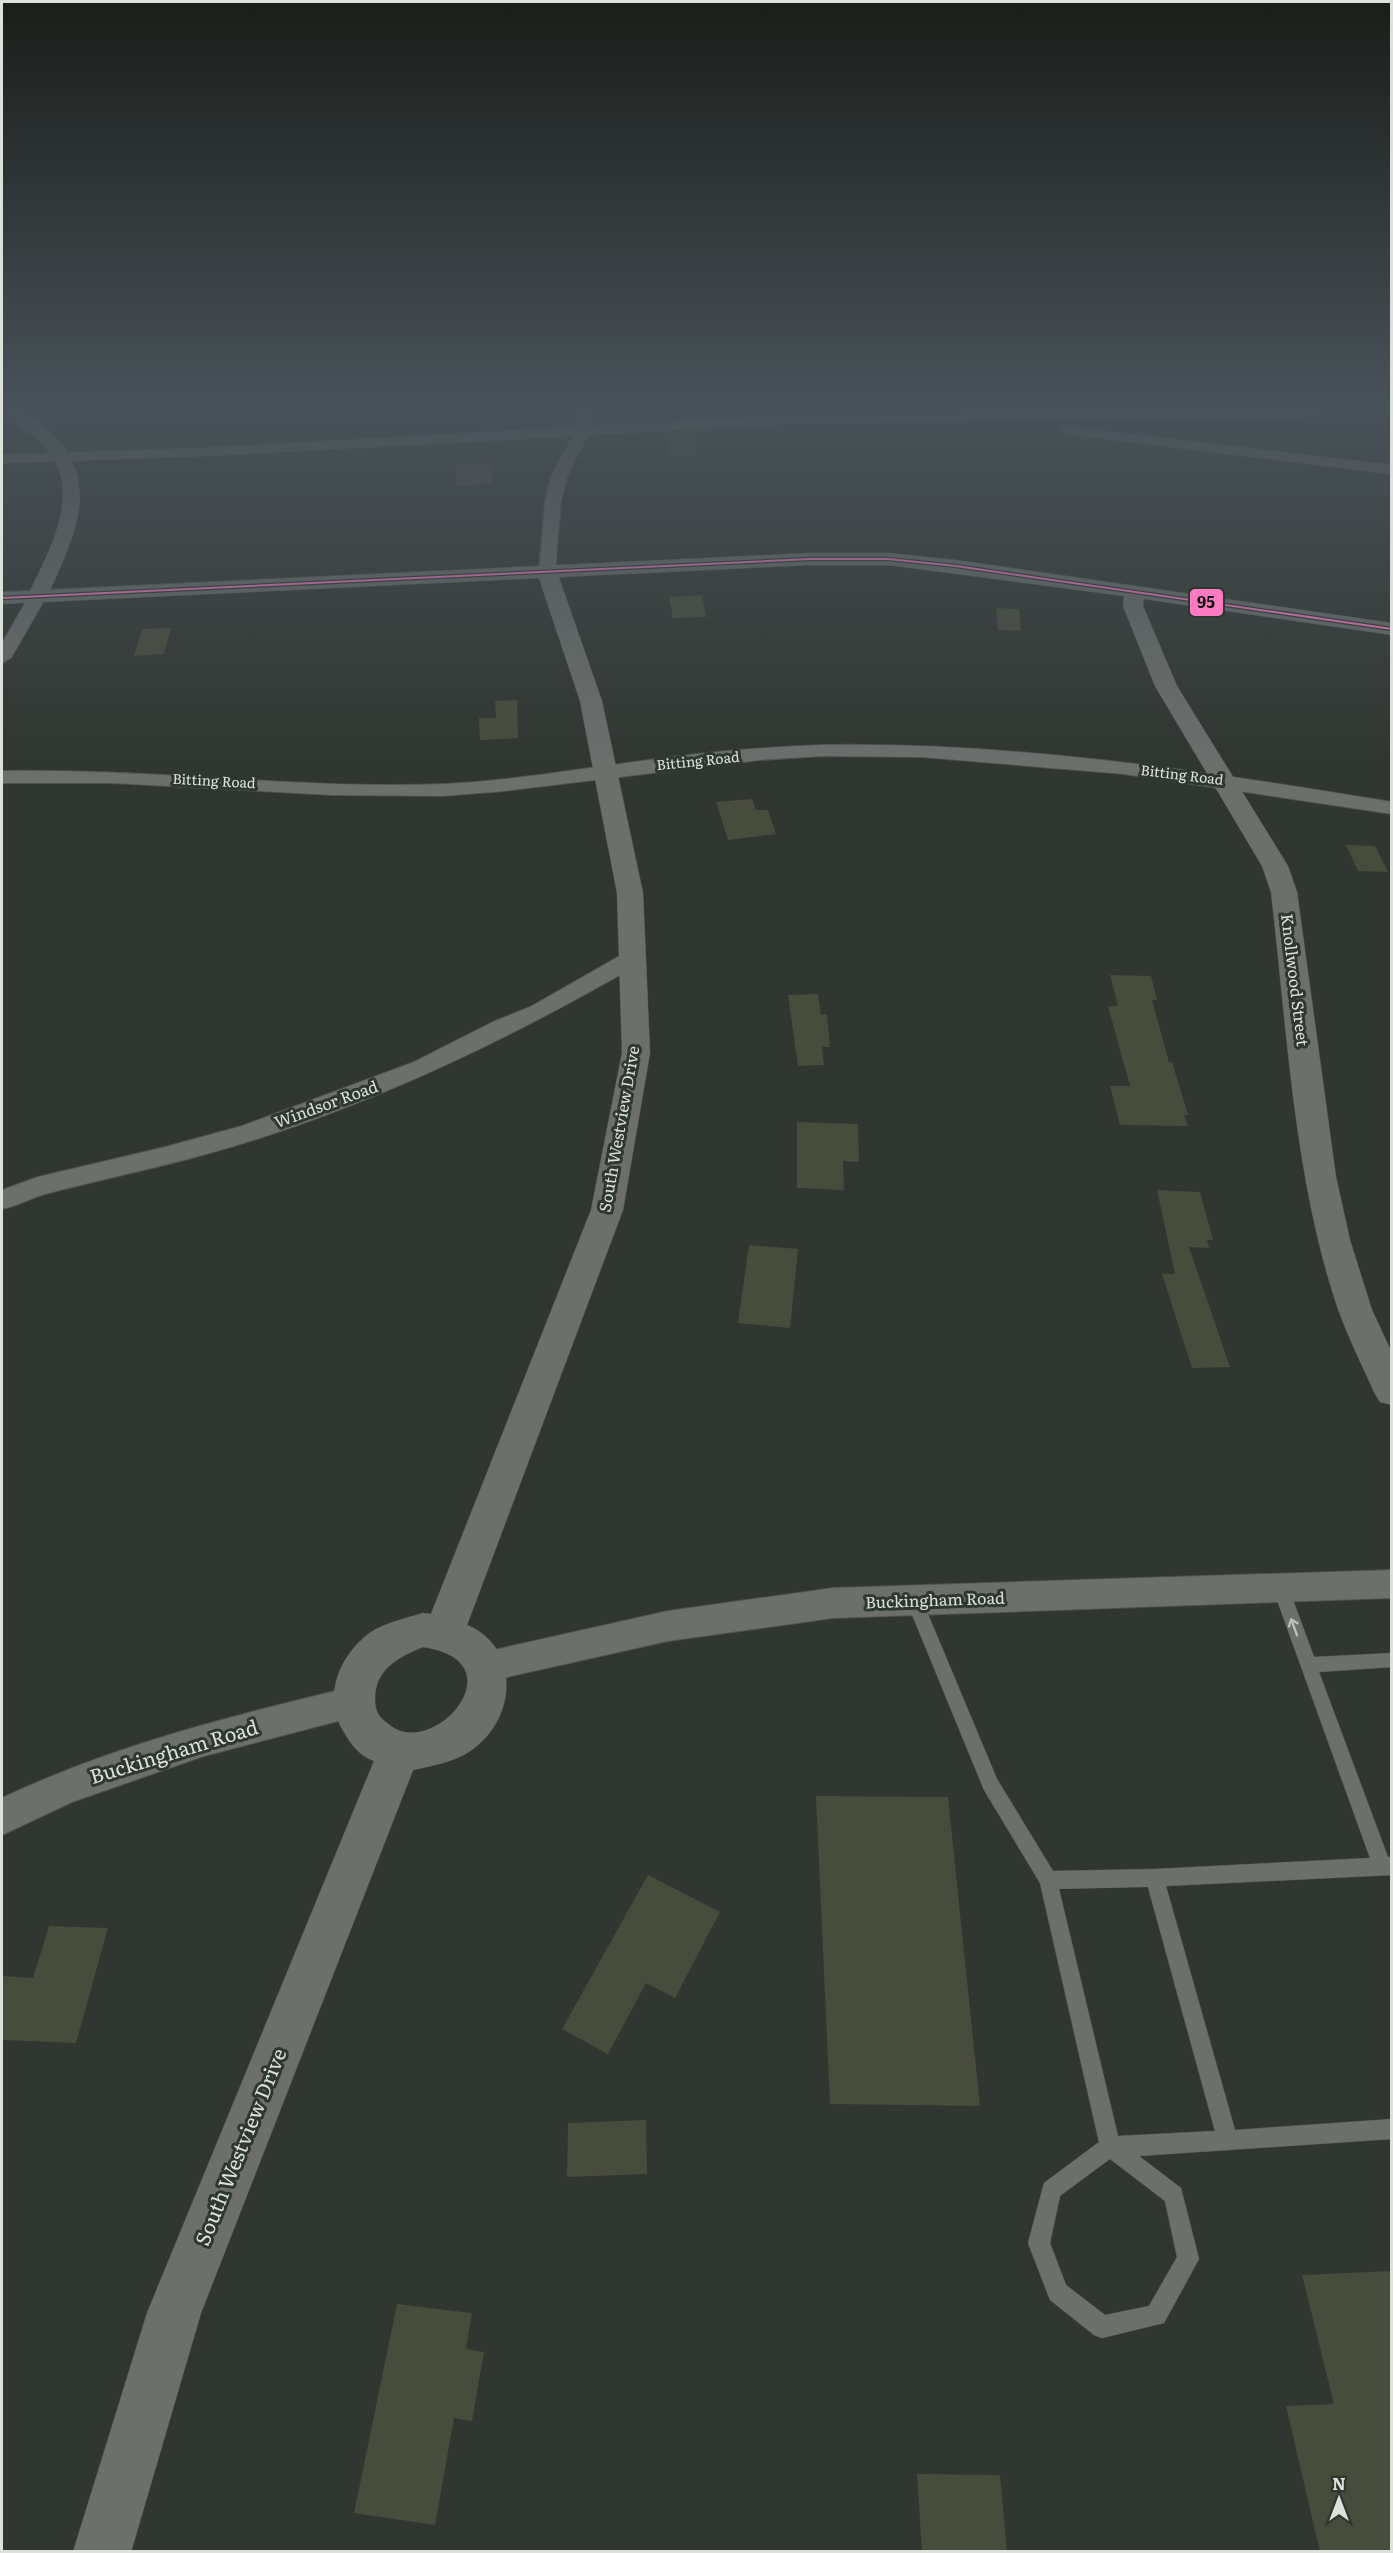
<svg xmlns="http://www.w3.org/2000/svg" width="1393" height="2553" font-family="Literata,serif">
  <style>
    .building { fill: #484c3c }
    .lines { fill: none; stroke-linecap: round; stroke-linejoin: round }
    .service-casing { stroke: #4f544f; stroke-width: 1 }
    .minor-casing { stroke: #4f544f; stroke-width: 2 }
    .tertiary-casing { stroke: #4f544f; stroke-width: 1 }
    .secondary-casing { stroke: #4f544f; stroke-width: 1 }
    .service { fill: #6c6f6c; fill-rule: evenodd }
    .minor { fill: #6c6f6c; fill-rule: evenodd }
    .tertiary { fill: #6c6f6c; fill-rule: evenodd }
    .secondary { fill: #6c6f6c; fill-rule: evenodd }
    .bus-1-casing { stroke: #2e382e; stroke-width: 4.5 }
    .bus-1 { stroke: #fe7ac1; stroke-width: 2 }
    .oneway { stroke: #babfba }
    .labels { text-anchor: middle; stroke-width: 6; stroke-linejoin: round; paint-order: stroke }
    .far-street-label { font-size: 14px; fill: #dce1db; stroke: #2e382e }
    .street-label { font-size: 16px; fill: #dce1db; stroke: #2e382e }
    .near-street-label { font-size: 20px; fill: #dce1db; stroke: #2e382e }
    .line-badge { stroke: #2e382e; stroke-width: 2 }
    .pale-badge-label { font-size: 16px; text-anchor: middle; font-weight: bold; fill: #111 }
  </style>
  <rect width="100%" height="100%" fill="#303630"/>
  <g class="building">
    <polygon points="655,406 693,406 694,418 659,420"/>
    <polygon points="694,431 695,455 671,457 663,433"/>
    <polygon points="491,463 493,484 456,486 455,464"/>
    <polygon points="702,595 706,617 673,618 669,597"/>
    <polygon points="996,608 1019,609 1021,631 998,630"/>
    <polygon points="171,628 164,654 134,656 142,629"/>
    <polygon points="517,700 518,738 480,740 479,718 496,718 495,701"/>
    <polygon points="752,799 756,810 768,810 776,834 728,840 716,802"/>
    <polygon points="1346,845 1375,846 1388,872 1358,871"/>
    <polygon points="1110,975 1151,976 1157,1000 1152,1000 1169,1062 1172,1062 1188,1115 1184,1115 1188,1126 1120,1125 1110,1086 1130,1086 1108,1006 1118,1006"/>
    <polygon points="818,994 821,1015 827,1014 830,1047 822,1047 824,1065 798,1066 788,995"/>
    <polygon points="797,1122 858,1124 859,1162 843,1161 844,1190 797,1188"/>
    <polygon points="1157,1190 1200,1192 1213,1240 1207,1240 1209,1248 1189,1247 1230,1367 1192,1368 1162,1274 1175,1274"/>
    <polygon points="749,1245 798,1249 790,1328 738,1323"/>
    <polygon points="816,1796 948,1797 980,2106 830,2104"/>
    <polygon points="648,1875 720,1912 675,1998 646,1983 608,2054 562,2029"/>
    <polygon points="49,1926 108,1928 76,2043 2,2040 2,1976 33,1978"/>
    <polygon points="646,2120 647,2174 567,2177 568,2123"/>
    <polygon points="1392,2271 1392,2552 1320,2552 1286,2406 1334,2404 1302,2275"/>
    <polygon points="397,2304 472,2313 466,2349 484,2352 472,2421 454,2418 435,2525 354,2513"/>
    <polygon points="917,2474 1000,2475 1007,2552 922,2552"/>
  </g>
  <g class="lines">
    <defs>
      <path id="service" d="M1281,1582l6,2 2,5 25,68 78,-4v14l-73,5 69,185h4v18l-226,11 69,244 157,-11v20l-253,17 42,32 18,71 -35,64 -62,15 -8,-3 -44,-35 -22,-57 16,-60 55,-41 -59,-259 -56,-93 -78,-190 2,-5 6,-2 6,2 77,184 56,92 102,-2 215,-11 -97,-269 2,-5zM1148,1887l67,244 -97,5 -59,-247zM1110,2159l55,42 12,56 -28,49 -44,9 -39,-30 -16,-42 10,-47z"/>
      <g id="minor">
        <polygon points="577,406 591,406 590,426 819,414 1299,410 1315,406 1339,406 1337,409 1299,418 819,422 588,435 567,476 561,502 555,572 547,577 539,572 545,502 551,476 573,436 203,456 2,463 2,455 203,448 576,427"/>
        <polygon points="1069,427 1392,465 1392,474 1064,434 1062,431 1064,428"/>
        <polygon points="37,592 46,597 11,658 2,663 2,643 31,593"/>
        <path d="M823,745c192,-3 380,26 569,57v12l-268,-40 -202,-17 -99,-1 -63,4 -256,31 -61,5 -110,-1 -221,-12h-110v-12c148,-3 296,19 443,13 64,-3 126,-14 189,-22 63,-9 126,-15 189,-17z"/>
        <path d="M631,952l8,2 4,5 -4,5c-121,70 -246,131 -379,174 -69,23 -141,37 -211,55 -17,4 -31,13 -47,16v-19l36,-13 127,-30 77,-21 172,-64 81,-41 35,-14 93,-53z"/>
        <polygon points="1392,1570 1392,1598 833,1618 668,1641 485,1682 473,1678 467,1667 473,1656 485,1652 668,1611 833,1588"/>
        <path d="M352,1687l13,5 5,11 -5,11 -161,42 -132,46 -70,33v-37c112,-53 229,-82 350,-111z"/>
      </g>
      <g id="tertiary">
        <path d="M2,406c22,0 30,9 46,24 57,52 25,108 -1,167l-3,4h-14l-3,-4c21,-44 58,-106 18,-150 -12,-14 -34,-25 -43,-41z"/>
        <path d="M547,566l10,6 45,129 41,192 7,160 -27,157 -156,415c53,22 50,92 6,124 -17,13 -39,16 -60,21l-212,543 -70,239h-58l74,-239 227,-552c-17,-6 -26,-21 -34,-36 -16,-34 2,-72 31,-93 14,-9 36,-14 52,-19l8,1 160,-404 31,-157 -5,-160 -37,-192 -43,-129zM423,1647c97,14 12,112 -32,79 -11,-8 -16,-13 -16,-26 -1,-30 23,-43 48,-53z"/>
      </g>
      <path id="secondary" d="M810,553h78l68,7 436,63v12l-248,-36 -1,7 34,80 111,180 9,26 39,285 14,63 22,70 20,43v52l-12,-3 -6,-10c-12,-27 -26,-55 -36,-83 -44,-129 -51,-281 -67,-417l-9,-26 -107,-180 -32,-80 1,-10 -236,-31h-78l-808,39v-12z"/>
    </defs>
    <use href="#service" class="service-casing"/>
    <use href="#minor" class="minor-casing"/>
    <use href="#tertiary" class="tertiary-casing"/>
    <use href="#secondary" class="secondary-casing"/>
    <use href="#service" class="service"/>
    <use href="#minor" class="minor"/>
    <use href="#tertiary" class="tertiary"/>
    <use href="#secondary" class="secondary"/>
    <defs>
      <polyline id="bus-1" points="2,598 810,559 888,559 956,566 1392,629"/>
    </defs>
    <use href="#bus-1" class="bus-1-casing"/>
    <use href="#bus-1" class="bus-1"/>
  </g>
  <defs><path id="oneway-shaft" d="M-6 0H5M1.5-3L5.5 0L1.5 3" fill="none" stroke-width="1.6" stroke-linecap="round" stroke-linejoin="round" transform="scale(1.5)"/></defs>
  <use class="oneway" href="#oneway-shaft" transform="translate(1294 1627) rotate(-110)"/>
  <linearGradient id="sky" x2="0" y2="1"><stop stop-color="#1a1e1a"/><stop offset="0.53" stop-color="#485259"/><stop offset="1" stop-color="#485259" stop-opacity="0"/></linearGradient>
  <rect width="1393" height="763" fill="url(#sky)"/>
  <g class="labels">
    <g class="far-street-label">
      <text transform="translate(698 761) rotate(-6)" y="5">Bitting Road</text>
      <text transform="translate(1182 775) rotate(7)" y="5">Bitting Road</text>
      <text transform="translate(214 781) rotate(3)" y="5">Bitting Road</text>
    </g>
    <g class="street-label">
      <text transform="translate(1295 980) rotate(83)" y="6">Knollwood Street</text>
      <text transform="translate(326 1104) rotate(-20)" y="6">Windsor Road</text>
      <text transform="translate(619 1129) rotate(-80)" y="6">South Westview Drive</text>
      <text transform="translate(935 1600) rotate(-2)" y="6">Buckingham Road</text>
    </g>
    <g class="near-street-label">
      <text transform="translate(174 1752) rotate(-17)" y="7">Buckingham Road</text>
      <text transform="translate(241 2147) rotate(-68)" y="7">South Westview Drive</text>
    </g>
  </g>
  <rect class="line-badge" x="1189" y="588" width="35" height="29" rx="6" fill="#fe7ac1"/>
  <g class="pale-badge-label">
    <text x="1206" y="608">95</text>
  </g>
  <rect width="1393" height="2553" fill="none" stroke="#dce1db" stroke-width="6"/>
  <g transform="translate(1339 2499)" stroke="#2e382e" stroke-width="4.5" paint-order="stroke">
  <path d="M0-4.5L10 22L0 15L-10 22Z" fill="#dce1db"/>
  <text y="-9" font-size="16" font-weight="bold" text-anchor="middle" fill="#dce1db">N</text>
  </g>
</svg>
